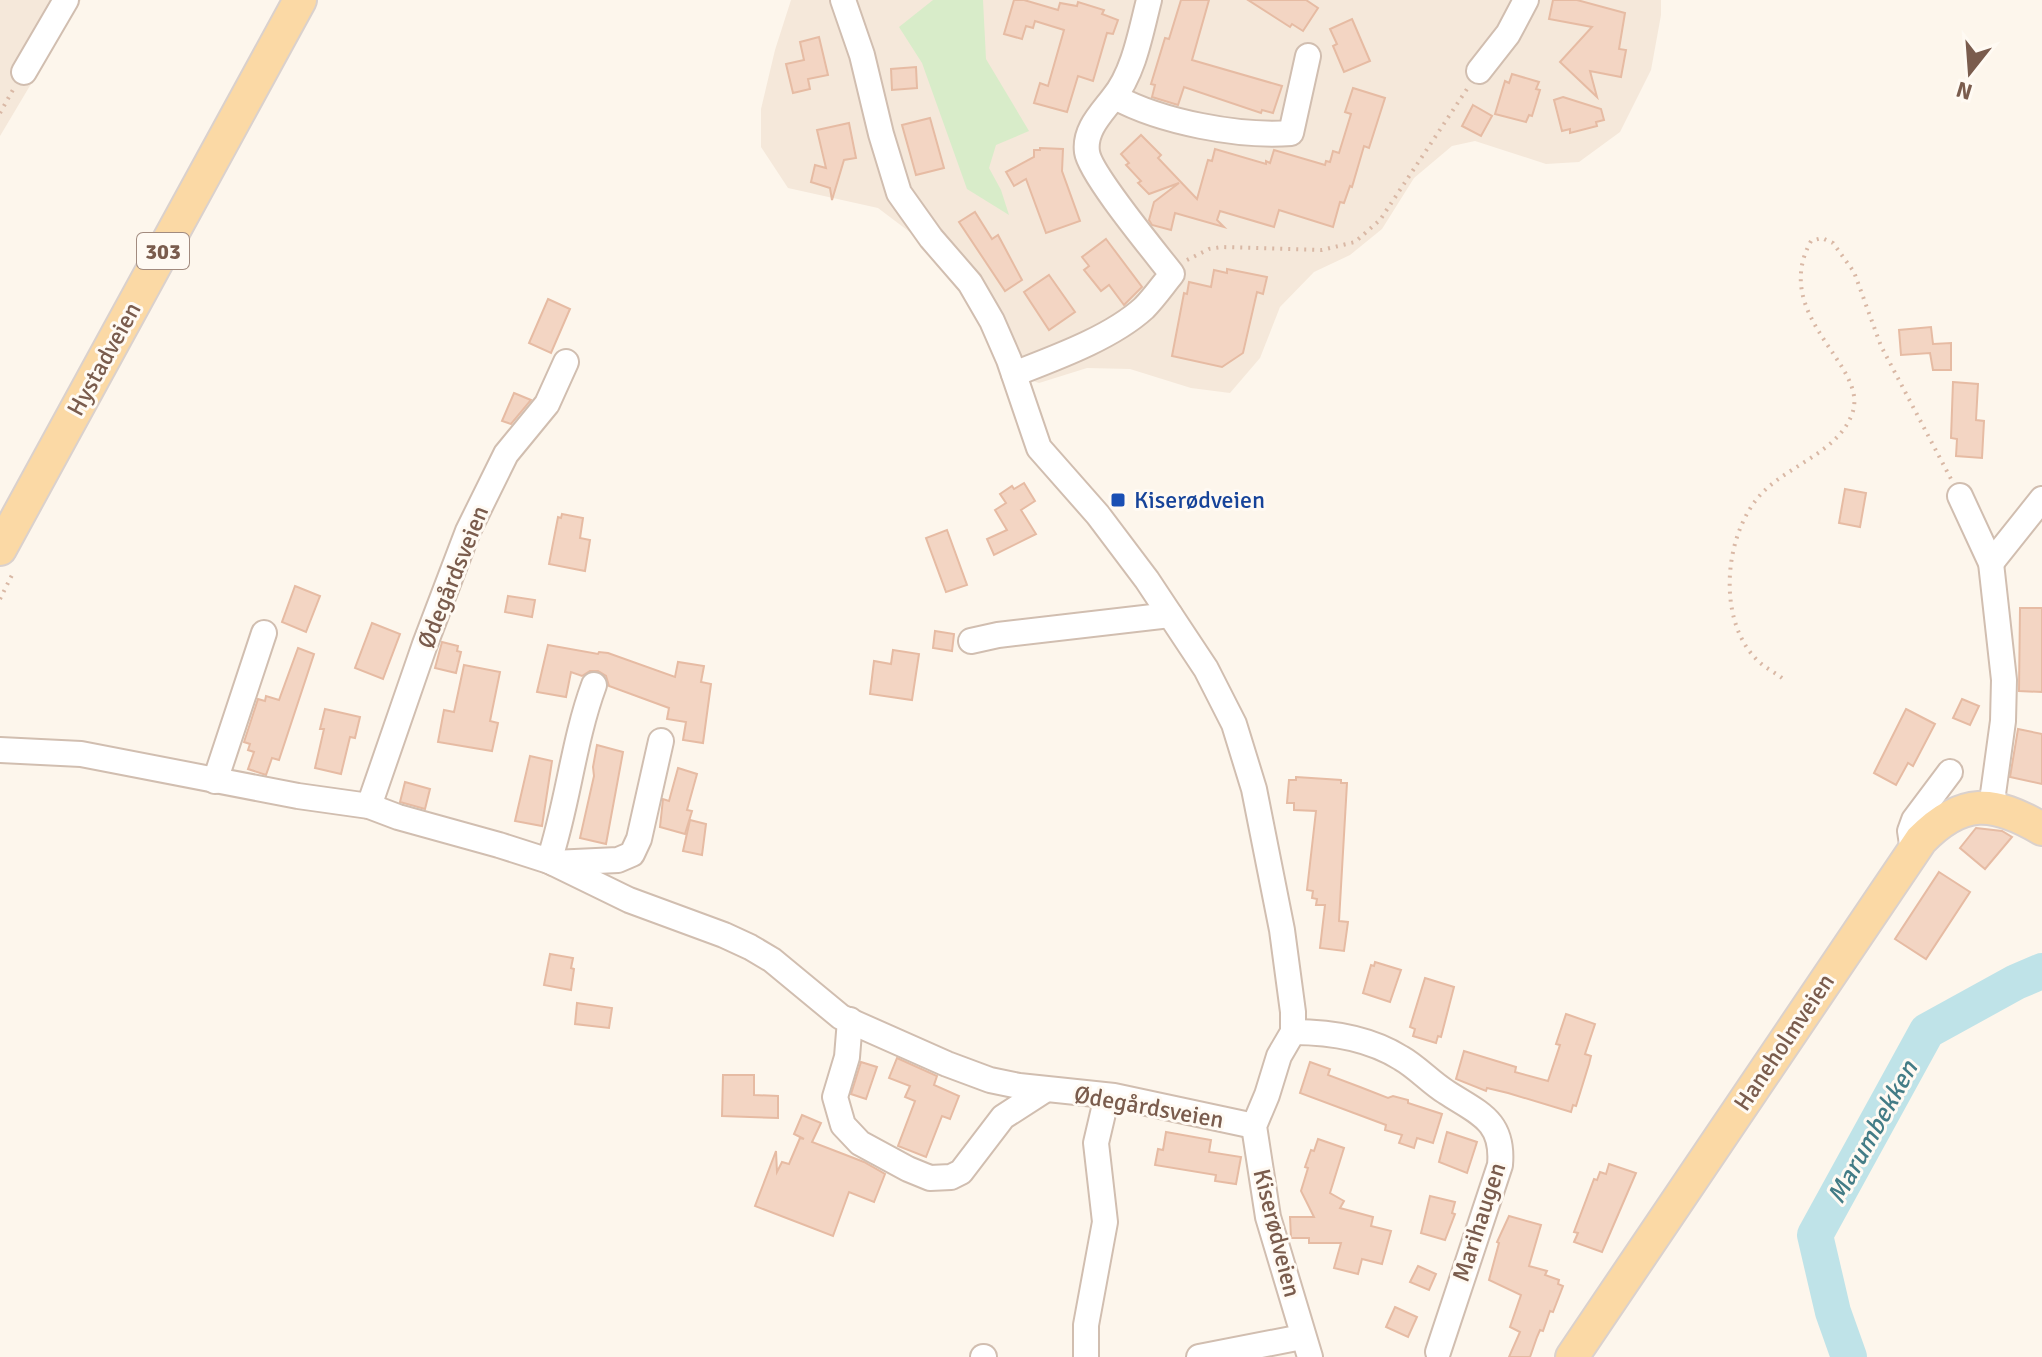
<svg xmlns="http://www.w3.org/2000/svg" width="2042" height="1357" font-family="Signika,sans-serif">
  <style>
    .residential { fill: #f5e8da }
    .green { fill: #d8ecc9 }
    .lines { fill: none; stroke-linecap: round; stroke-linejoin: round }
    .river { stroke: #bfe3e8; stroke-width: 36 }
    .building { fill: #f3d5c3; stroke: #e6bba3; stroke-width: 2 }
    .minor-casing { stroke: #d1beb0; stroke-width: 28 }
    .major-casing { stroke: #dad1cd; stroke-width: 36 }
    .path { stroke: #d9b8a5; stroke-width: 4; stroke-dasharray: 2 6; stroke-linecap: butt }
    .minor { stroke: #fff; stroke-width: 24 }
    .major { stroke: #fbd9a5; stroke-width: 32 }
    .transit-dot { fill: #1a4fb4; stroke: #fffaf3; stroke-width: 3 }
    .labels { text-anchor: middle; stroke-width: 6; stroke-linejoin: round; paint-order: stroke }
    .shield { fill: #fffaf3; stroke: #a28b7f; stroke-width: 2 }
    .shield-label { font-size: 22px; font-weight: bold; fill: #7a5c4d }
    .street-label { font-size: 24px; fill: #7a5c4d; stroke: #fffaf3 }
    .transit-label { font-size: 24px; fill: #164399; stroke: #fffaf3; text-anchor: start }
    .water-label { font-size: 26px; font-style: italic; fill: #437c86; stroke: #fffaf3 }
  </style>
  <rect width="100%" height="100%" fill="#fdf6ec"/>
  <g class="residential">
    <polygon points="0,0 81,0 0,136"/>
    <polygon points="791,0 1661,0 1661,15 1651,70 1620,132 1579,162 1546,164 1475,141 1452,146 1414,178 1382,229 1350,255 1314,272 1280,307 1260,358 1230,393 1191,388 1130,369 1087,368 1039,383 1006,372 961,283 919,239 878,208 788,188 761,147 761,109 775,50"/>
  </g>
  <polygon class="green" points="933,0 983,0 986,59 1029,131 996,145 989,168 1001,190 1009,215 967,189 922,63 899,27"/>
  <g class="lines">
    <polyline class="river" points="1849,1357 1833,1312 1815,1235 1927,1031 2016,982 2042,971"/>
  </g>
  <g class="building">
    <polygon points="1014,0 1024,0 1058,10 1060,3 1077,6 1078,2 1104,10 1102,14 1118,20 1113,34 1107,33 1093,81 1078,76 1067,112 1034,103 1040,83 1048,86 1064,30 1035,21 1033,28 1026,26 1022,39 1004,34"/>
    <polygon points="1181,0 1209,0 1192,60 1282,86 1273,113 1262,110 1261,113 1184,87 1178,105 1152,97 1155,85 1151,84 1165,38 1169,39"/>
    <polygon points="1248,0 1306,0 1318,8 1303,31 1292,24 1290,27"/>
    <polygon points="1553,0 1577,0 1625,13 1619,49 1626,50 1621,77 1590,71 1597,97 1560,62 1592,27 1549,19"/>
    <polygon points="1352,19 1370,61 1344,72 1333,46 1337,44 1330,29"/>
    <polygon points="819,37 828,75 808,79 810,89 793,93 786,64 804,60 800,42"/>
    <polygon points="916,67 917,88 892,90 891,69"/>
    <polygon points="1512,74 1539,82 1536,89 1540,90 1532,116 1529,115 1526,122 1495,114 1505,81 1509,83"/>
    <polygon points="1353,88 1385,98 1369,148 1364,146 1352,187 1350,186 1344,203 1340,202 1333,227 1279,210 1274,227 1220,211 1217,220 1224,227 1175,213 1171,230 1152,225 1149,220 1154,202 1179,183 1149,194 1138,183 1141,181 1126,165 1129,163 1121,154 1141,135 1161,155 1158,158 1197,199 1208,160 1212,161 1215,149 1266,164 1266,161 1270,163 1274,150 1325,165 1326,161 1330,162 1333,151 1339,153 1351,114 1345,112"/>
    <polygon points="1563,97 1601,109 1604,120 1596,122 1597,126 1570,133 1570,129 1562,131 1554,100"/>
    <polygon points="1473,105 1492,116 1481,136 1462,126"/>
    <polygon points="930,118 944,168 916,175 902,125"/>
    <polygon points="849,123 856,158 844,160 832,200 830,188 811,182 815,165 826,168 817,130"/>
    <polygon points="1040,148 1063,149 1062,171 1080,221 1046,233 1026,179 1014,186 1006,172 1034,157 1034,150 1040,150"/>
    <polygon points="975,212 992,239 998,235 1022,280 1005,291 959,222"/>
    <polygon points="1106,239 1142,287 1124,305 1109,285 1101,291 1084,270 1089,266 1082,257"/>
    <polygon points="1227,269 1267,277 1263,294 1257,292 1243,353 1222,367 1172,356 1184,293 1187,294 1189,282 1211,287 1214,270 1227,273"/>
    <polygon points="1049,275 1075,312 1049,330 1024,292"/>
    <polygon points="548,299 570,309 551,353 529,343"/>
    <polygon points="1931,327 1933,344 1951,343 1951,370 1933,370 1930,353 1901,355 1899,330"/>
    <polygon points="1953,382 1978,384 1976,420 1984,421 1982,458 1956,456 1957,439 1951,438"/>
    <polygon points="514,393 531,400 511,424 502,421"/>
    <polygon points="1024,483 1035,501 1021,510 1036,534 994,555 987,539 1007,530 995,510 1006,503 1000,494 1012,486 1014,489"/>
    <polygon points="1845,489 1866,493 1860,527 1839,523"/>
    <polygon points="562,514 583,518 580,538 590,540 585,571 549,564 558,517 561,518"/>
    <polygon points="947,530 967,585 946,592 926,538"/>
    <polygon points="295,586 320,596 306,632 282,622"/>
    <polygon points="508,596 535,600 532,617 505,612"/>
    <polygon points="2020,608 2042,608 2042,692 2019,691"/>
    <polygon points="372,623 400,634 383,679 355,668"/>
    <polygon points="935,631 954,634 952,651 933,648"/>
    <polygon points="442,642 458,646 457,651 461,652 456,673 435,668"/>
    <polygon points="548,645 598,654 599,652 608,653 675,677 678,662 704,666 701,682 711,684 703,743 683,740 686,722 667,719 669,708 609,686 606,676 598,671 590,671 582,676 571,672 566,697 537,692"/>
    <polygon points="298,648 314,654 279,760 272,758 266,775 248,769 254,752 248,750 250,744 244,742 258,699 265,701 266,696 279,700"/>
    <polygon points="893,650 919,654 912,700 870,694 874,661 891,664"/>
    <polygon points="464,665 500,672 490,721 498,723 492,751 438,742 444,710 454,712"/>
    <polygon points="1962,699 1979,706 1970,725 1953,718"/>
    <polygon points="325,709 360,717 355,738 350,737 341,774 315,768 324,729 320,729"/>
    <polygon points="1906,709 1935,724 1913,766 1908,763 1896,785 1874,773"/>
    <polygon points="2018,729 2042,734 2042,784 2010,777"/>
    <polygon points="597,745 623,752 606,844 580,838 594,776 593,767"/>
    <polygon points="530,756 552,761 542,826 515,821"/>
    <polygon points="678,768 697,774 687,810 692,811 685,834 660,827 663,799 669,801"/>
    <polygon points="1296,777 1341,780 1341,783 1347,783 1339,921 1348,922 1344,951 1320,948 1325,905 1316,905 1317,899 1312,898 1313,891 1307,890 1316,811 1294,810 1294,803 1287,803 1289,780 1296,780"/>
    <polygon points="405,782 430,789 425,809 400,802"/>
    <polygon points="690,820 706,824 702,855 683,851"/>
    <polygon points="1976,828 2002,831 2012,837 1985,869 1960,848"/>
    <polygon points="1939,872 1970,892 1926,959 1895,939"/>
    <polygon points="550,954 573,958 571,968 574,969 571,990 544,985"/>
    <polygon points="1375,962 1401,970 1390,1002 1363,993 1371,965 1374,966"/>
    <polygon points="1425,978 1454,987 1441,1037 1438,1036 1436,1043 1413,1036 1415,1029 1410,1027"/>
    <polygon points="577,1003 612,1008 609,1028 575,1024"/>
    <polygon points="1566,1014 1595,1024 1585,1054 1591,1056 1589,1064 1576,1106 1573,1105 1571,1112 1508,1093 1487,1088 1486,1091 1456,1079 1464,1051 1516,1067 1515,1072 1548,1081 1560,1045 1556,1044"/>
    <polygon points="897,1058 937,1076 934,1085 959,1096 950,1119 942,1116 926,1157 898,1146 915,1101 905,1097 910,1086 889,1078"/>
    <polygon points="861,1062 877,1067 866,1099 851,1094"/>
    <polygon points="1310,1062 1330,1069 1328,1075 1360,1087 1388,1098 1393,1096 1408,1100 1408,1103 1442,1114 1433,1143 1417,1138 1414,1148 1399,1143 1402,1135 1385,1130 1386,1125 1300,1093"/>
    <polygon points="723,1075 754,1075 754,1095 778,1096 778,1118 722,1116"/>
    <polygon points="802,1115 821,1123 812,1142 864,1162 885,1174 874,1202 849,1192 833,1236 755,1206 776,1151 777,1172 782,1162 789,1164 800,1138 804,1139 794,1134"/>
    <polygon points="1166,1132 1211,1140 1209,1152 1241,1157 1236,1184 1215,1181 1216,1175 1155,1165 1158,1149 1163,1150"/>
    <polygon points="1447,1132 1477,1142 1467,1173 1439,1162"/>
    <polygon points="1318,1139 1344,1148 1330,1193 1344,1201 1340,1208 1373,1217 1371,1226 1391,1231 1382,1264 1362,1259 1358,1274 1334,1268 1341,1243 1309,1243 1309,1238 1291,1238 1290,1217 1314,1217 1301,1191 1308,1168 1305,1167 1311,1150 1314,1151"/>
    <polygon points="1609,1164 1636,1173 1602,1252 1574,1242 1578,1233 1574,1232 1594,1179 1597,1180 1600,1172 1606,1174"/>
    <polygon points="1430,1196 1455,1202 1452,1213 1455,1214 1445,1240 1421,1233"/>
    <polygon points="1509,1216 1541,1225 1529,1266 1547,1271 1545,1275 1559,1280 1558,1284 1563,1286 1553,1312 1550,1311 1543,1331 1540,1330 1537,1337 1530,1357 1509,1357 1520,1332 1510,1327 1521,1295 1489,1280 1499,1243 1497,1242"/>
    <polygon points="1418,1266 1436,1274 1429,1290 1410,1282"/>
    <polygon points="1395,1307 1417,1317 1408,1337 1386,1327"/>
  </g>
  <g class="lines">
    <defs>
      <g id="minor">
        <polyline points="843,0 862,55 881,134 899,193 931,238 970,283 992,321 1009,360 1039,448 1098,515 1147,580 1206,669 1234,724 1254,789 1282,930 1293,1012 1293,1032 1279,1056 1267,1095 1254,1126 1268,1217 1310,1357"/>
        <polyline points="1479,71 1508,34 1526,0"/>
        <polyline points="24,72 66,0"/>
        <path d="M1115,97c46,25 124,40 176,36l17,-77"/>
        <path d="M1014,374c41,-16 97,-36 130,-66 10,-10 19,-23 28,-34 -17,-22 -82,-100 -85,-122 -3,-22 14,-38 26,-54 21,-25 28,-67 36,-98"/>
        <polyline points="1960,496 1991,563 2004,680 2003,721 1993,794 1996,807"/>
        <polyline points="1991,563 2042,499"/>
        <polyline points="971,641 998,635 1170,615"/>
        <polyline points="0,750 81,754 298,796 369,806 398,817 499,845 549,861 629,900 724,935 750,947 772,960 841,1017 947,1064 990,1080 1019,1086 1114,1096 1254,1126"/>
        <polyline points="215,781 264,633"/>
        <polyline points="369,806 425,644 468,531 506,454 547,404 566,362"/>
        <polyline points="1913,851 1910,831 1914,820 1950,772"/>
        <path d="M549,861c19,-57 24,-119 45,-176"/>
        <polyline points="553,863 618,860 632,854 639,839 661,741"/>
        <polyline points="850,1020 847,1057 835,1097 843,1125 860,1143 908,1169 930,1178 951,1177 961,1172 1003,1117 1045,1090"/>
        <path d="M1293,1032c37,0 76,6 108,26 16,9 29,24 45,34 32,21 58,28 54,73l-62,187"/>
        <polyline points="983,1357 984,1357"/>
        <polyline points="1086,1357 1086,1325 1105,1222 1096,1143 1107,1096"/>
        <polyline points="1199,1357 1302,1337"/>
      </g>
      <g id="major">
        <polyline points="0,549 300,0"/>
        <path d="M1572,1357l349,-517c41,-42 72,-40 121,-11"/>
      </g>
    </defs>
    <use href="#minor" class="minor-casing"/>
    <use href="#major" class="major-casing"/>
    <g class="path">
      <polyline points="0,113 14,88"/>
      <polyline points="1187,260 1209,249 1222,247 1322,250 1355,242 1380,220 1469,86"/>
      <polyline points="0,599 14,571"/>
      <path d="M1782,678c-8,-6 -18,-11 -25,-18 -41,-41 -33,-127 5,-167 27,-28 76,-41 90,-79 19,-48 -83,-97 -41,-173l11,-3 11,5 21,29 27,74 70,133"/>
    </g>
    <use href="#minor" class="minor"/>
    <use href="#major" class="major"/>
  </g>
  <rect class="transit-dot" x="1110" y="492" width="16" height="16" rx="4"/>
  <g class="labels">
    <rect class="shield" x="137" y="233" width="52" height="36" rx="6"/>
    <g class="shield-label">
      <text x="163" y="259">303</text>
    </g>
    <g class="street-label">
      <text transform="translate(104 359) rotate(-61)" y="8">Hystadveien</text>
      <text transform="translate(453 577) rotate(-68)" y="8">Ødegårdsveien</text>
      <text transform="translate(1784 1042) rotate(-56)" y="8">Haneholmveien</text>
      <text transform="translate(1149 1107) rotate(10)" y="8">Ødegårdsveien</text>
      <text transform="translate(1479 1222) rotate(-72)" y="8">Marihaugen</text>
      <text transform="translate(1277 1233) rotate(76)" y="8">Kiserødveien</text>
    </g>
    <g class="transit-label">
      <text x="1134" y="508">Kiserødveien</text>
    </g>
    <g class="water-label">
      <text transform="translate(1872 1132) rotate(-61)" y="9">Marumbekken</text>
    </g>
  </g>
  <g transform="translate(1970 72) rotate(197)" stroke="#fffaf3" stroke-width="6" paint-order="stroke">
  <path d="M0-6L14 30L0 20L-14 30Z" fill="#7a5c4d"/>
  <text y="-12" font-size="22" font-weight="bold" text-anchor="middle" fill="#7a5c4d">N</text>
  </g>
</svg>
